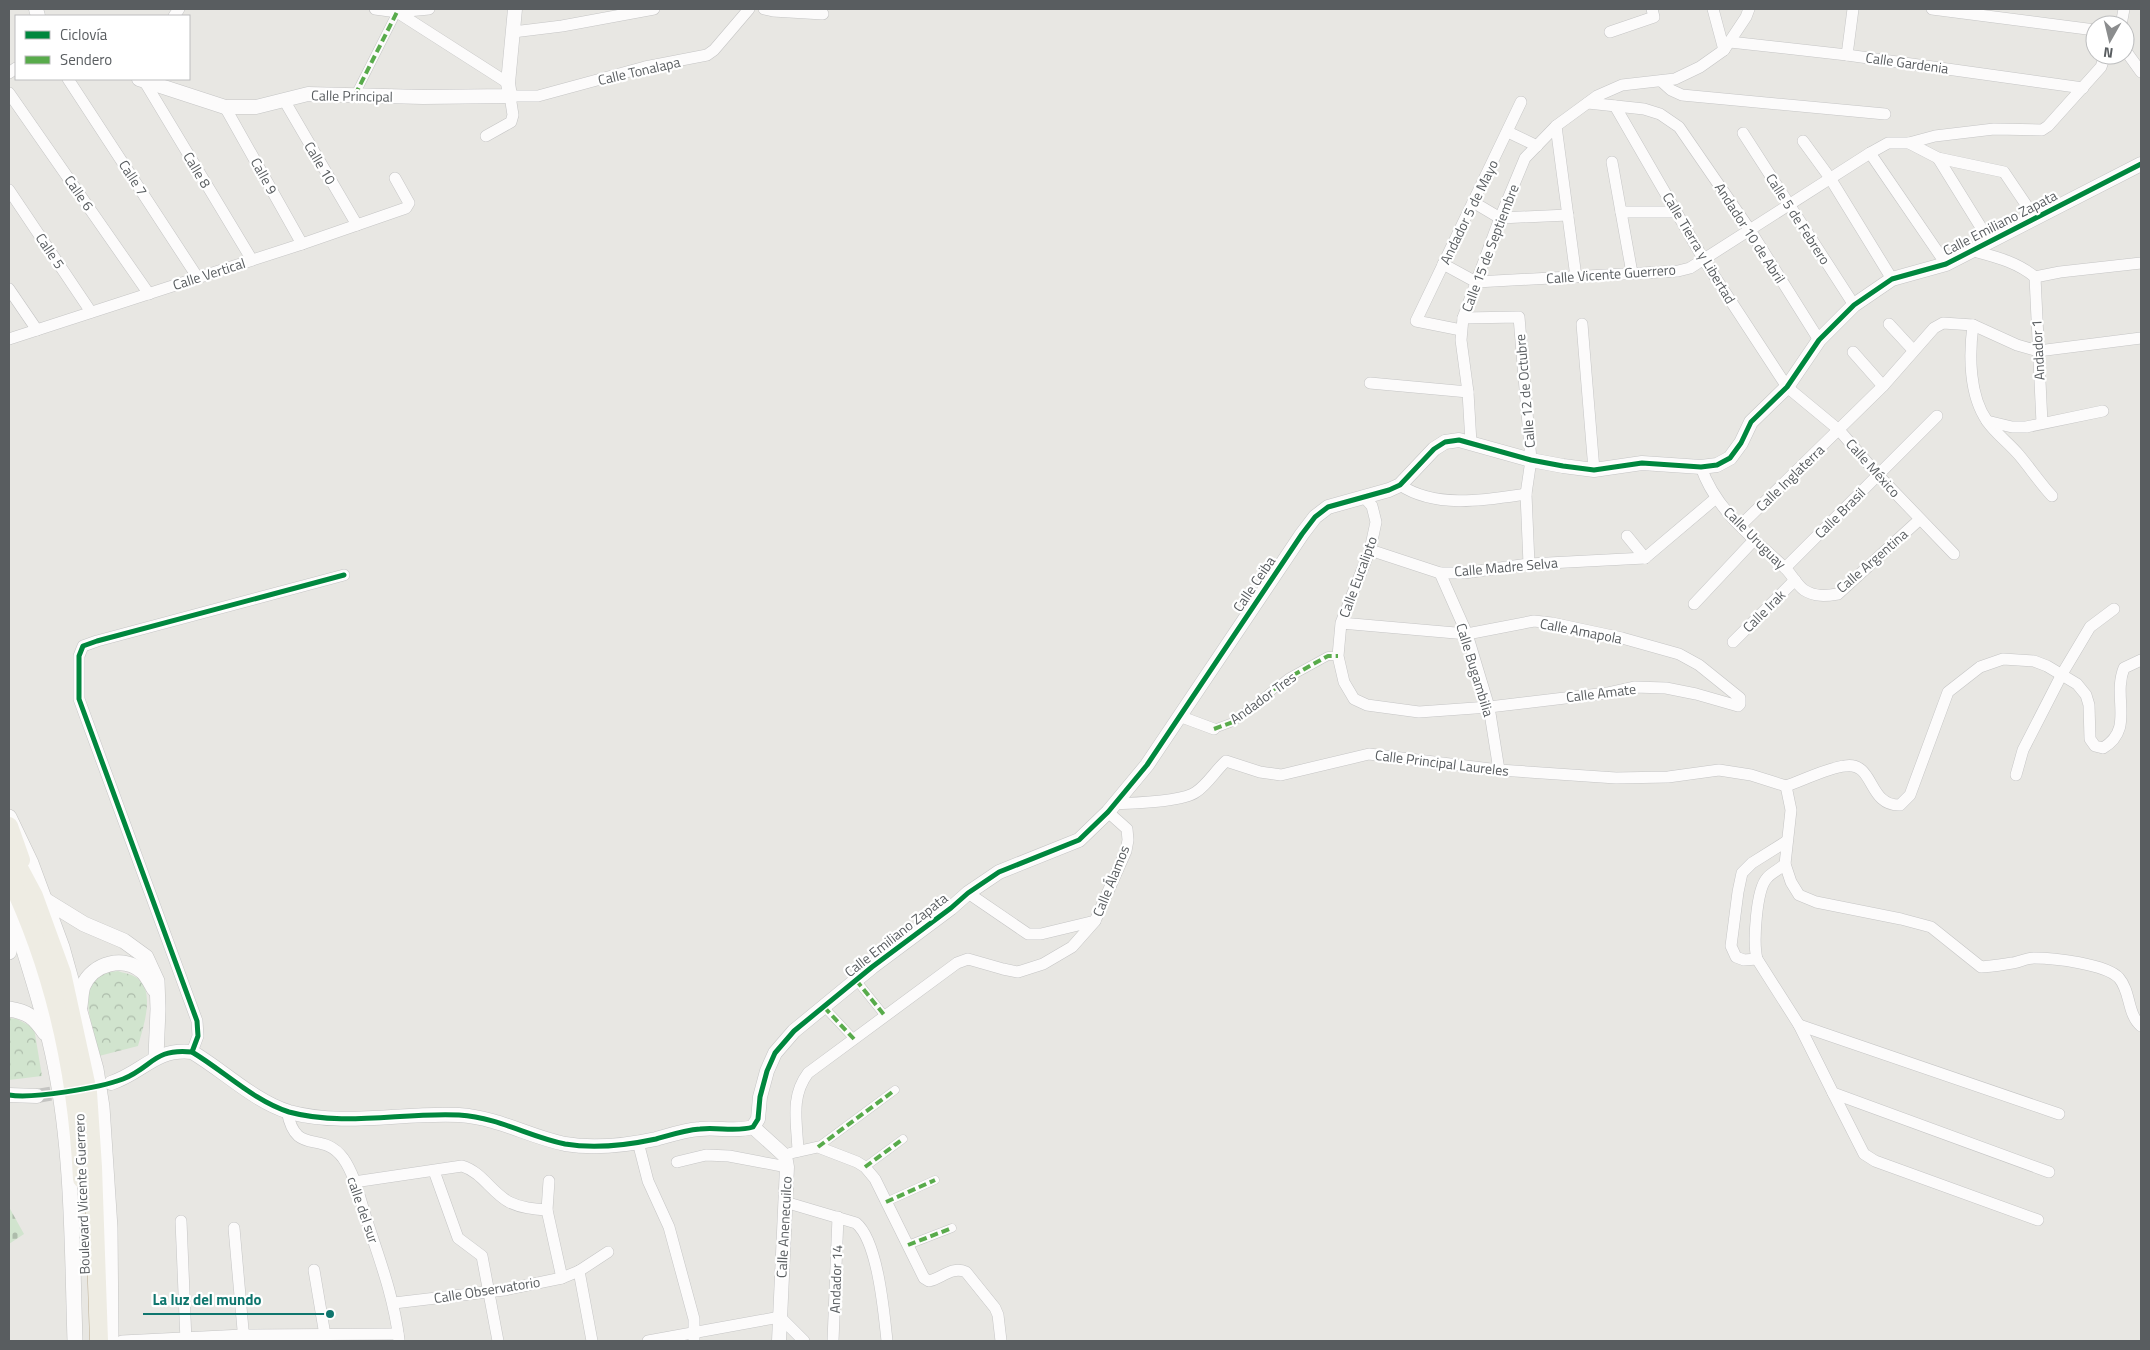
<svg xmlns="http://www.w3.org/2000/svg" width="2150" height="1350" font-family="'Titillium Web',sans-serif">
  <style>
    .cemetery { fill: url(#cemetery-stones) }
    .park { fill: url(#park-crowns) }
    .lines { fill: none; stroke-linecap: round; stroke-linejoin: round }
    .tertiary-tunnel { stroke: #c4c4c2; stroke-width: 14; stroke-dasharray: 14 7; stroke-linecap: butt }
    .pedestrian-casing { stroke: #c5c5c5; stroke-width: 9 }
    .minor-casing { stroke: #c5c5c5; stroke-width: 12 }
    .tertiary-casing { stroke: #c5c5c5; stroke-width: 15 }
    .secondary-casing { stroke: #c4c4c3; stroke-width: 16 }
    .trunk-casing { stroke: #bdae93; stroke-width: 19 }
    .pedestrian { stroke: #fcfbfb; stroke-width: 8 }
    .minor { stroke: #fcfbfb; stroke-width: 11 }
    .tertiary { stroke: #fcfbfb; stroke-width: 14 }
    .secondary { stroke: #fcfbfb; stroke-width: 15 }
    .trunk { stroke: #eeece3; stroke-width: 18 }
    .quiet { stroke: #58ab4b; stroke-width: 4; stroke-dasharray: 8 4; stroke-linecap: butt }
    .cycleway-casing { stroke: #fff; stroke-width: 8 }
    .cycleway { stroke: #00873e; stroke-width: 5 }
    .labels { text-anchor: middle; stroke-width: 4.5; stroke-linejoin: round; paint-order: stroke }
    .street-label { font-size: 14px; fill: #595d60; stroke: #fff }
    .leader { fill: none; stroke: #0f766e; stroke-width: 2 }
    .callout-dot { fill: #0f766e; stroke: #fff; stroke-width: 2 }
    .callout-label { font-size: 15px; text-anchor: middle; font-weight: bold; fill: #0f766e; stroke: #fff; stroke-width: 4.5; stroke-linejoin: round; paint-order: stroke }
  </style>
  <defs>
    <pattern id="cemetery-stones" width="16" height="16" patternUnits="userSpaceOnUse" patternTransform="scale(1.25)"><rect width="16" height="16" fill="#d1e4ce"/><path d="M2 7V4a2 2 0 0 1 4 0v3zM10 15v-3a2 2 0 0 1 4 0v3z" fill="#adbcab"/></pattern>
    <pattern id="park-crowns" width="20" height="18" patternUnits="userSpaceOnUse" patternTransform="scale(1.25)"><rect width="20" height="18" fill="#d1e4ce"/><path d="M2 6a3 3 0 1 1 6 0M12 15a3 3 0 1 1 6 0" fill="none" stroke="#adbcab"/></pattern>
  </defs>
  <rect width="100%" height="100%" fill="#e8e7e3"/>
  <polygon class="cemetery" points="9,1207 24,1234 9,1244"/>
  <g class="park">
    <path d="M118,971c5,2 14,3 19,7 19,13 6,50 1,68l-39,10c-4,-21 -24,-71 3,-83 5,-1 11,-1 16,-2z"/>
    <polygon points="9,1018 17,1019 34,1028 42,1076 9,1080"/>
  </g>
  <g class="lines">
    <polyline class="tertiary-tunnel" points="37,1096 71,1090"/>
    <defs>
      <g id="pedestrian">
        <polyline points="355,95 397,12"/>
        <polyline points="1214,729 1233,722 1288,678 1328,656 1338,656"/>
        <polyline points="856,980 885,1016"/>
        <polyline points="824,1007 854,1039"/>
        <polyline points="818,1147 895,1090"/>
        <polyline points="865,1167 903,1139"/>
        <polyline points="886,1202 935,1180"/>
        <polyline points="908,1245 952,1228"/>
      </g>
      <g id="minor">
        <polyline points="375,9 397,12 429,9"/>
        <polyline points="764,9 773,11 823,14"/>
        <polyline points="1713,9 1724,50"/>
        <polyline points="1932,9 2095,30"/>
        <polyline points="397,12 508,83"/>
        <polyline points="174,16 179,9"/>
        <polyline points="2121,25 2124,9"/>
        <polyline points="513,32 562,26 654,9"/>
        <polyline points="1610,32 1654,17 1652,9"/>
        <polyline points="1730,42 1847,55 2083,88"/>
        <polyline points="2128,54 2141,72"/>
        <polyline points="1847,55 1853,9"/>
        <polyline points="9,73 16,68"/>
        <polyline points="68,79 198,278"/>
        <polyline points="143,79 252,260"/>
        <polyline points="1661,81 1671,90 1682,95 1885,114"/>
        <polyline points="9,93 149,294"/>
        <polyline points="284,100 357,225"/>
        <polyline points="1588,103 1644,109 1660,114 1679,127 1750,230 1819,340"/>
        <polyline points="1615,106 1704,260 1787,387 1839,430 1878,475 1954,554"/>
        <polyline points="225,107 302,244"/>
        <polyline points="1556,126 1576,277"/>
        <polyline points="1508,132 1537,146"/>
        <polyline points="1743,133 1854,305"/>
        <polyline points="486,136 511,122 513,115 510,96 538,96 645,67 707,55 714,50 749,9"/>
        <polyline points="1803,141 1830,178 1892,279"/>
        <polyline points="1909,143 1935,136 1994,129 2042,130 2048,126 2101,67 2105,55"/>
        <polyline points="1870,153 1946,264"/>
        <polyline points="1938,158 1990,242"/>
        <polyline points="1612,162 1632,273"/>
        <polyline points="9,190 91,312"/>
        <polyline points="1473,202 1500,218 1568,215"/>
        <polyline points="1621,212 1676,212"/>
        <path d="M1974,251c22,6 43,11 61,26l25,-5 81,-9"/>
        <polyline points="1443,264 1476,282 1678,271 1690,268 1870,153 1888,143 1909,143 1938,158 2004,172 2035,218"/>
        <polyline points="2035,277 2042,423"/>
        <polyline points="9,289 37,330"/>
        <polyline points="1463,318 1519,317 1531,460 1526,494 1529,564"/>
        <polyline points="1582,324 1594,470"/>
        <polyline points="1889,324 1913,350"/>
        <path d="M1973,325c-4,30 -4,70 14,96 9,13 22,22 32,34 11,13 21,28 33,41"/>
        <polyline points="1461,330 1416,321 1521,102"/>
        <polyline points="9,339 302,244 406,208 409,203 395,178"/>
        <polyline points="1853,352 1883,386"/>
        <polyline points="1370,383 1468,392"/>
        <polyline points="1987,421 2012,427 2026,427 2103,411"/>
        <polyline points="1471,443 1468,392 1461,340 1463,318 1500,218 1525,158 1556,126 1597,96 1622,85 1675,79 1700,67 1724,50 1746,17 1749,9"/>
        <path d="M1701,467c14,42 51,70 83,100 7,6 12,17 20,23 11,7 22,6 34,4l81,-74"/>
        <path d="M1400,485c36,24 86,15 126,9"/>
        <polyline points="1741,525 1883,386 1934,328 1943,323 1973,325 2017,345 2038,351 2141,338"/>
        <polyline points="1627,536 1645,558"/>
        <polyline points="1370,550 1440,573 1464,573 1529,564 1645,558"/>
        <polyline points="1645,558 1716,498"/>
        <polyline points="1785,568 1937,416"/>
        <polyline points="1440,573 1467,634 1489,707 1499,770"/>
        <polyline points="1694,604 1754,540"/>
        <polyline points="1341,623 1467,634 1534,621 1552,623 1622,638 1679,654 1699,665 1740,698 1740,704 1738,706 1696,694 1666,688 1634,687 1607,693 1489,707 1419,712 1367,705 1354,699 1344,682 1338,656 1341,623 1370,550 1376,522 1372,506 1364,497"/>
        <polyline points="1733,642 1795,580"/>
        <polyline points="1179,716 1214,729"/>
        <polyline points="2016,775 2023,750 2062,674 2090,627 2114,609"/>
        <path d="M1786,786c15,-5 44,-19 59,-20 30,-5 22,40 55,39l10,-10 38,-103 32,-25 23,-8 31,2 13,5 30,18 9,11 3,10 1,34 5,7 8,2c32,-19 9,-50 21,-80l17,-8"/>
        <path d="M1786,786l5,24 -6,54 6,18 8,13 17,7 85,17 30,8 50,40c11,-1 21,-2 31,-4 7,-1 15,-5 22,-5 20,0 72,6 85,20 12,14 8,36 22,48"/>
        <path d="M1114,804c18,-1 69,-2 82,-12 12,-8 19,-21 30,-31l34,11 21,3 88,-21 130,16 117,8 52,-1 51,-7 32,5 35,11"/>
        <path d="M1785,864c-5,5 -14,9 -18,14 -11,12 -14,65 -10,81l42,66 34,68 216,79"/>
        <polyline points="968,893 1028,934 1041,934 1095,921"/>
        <polyline points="1757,959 1744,960 1736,957 1731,946 1738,892 1742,873 1752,863 1787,841"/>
        <polyline points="1799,1025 2059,1114"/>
        <polyline points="192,1052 198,1036 197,1021 79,699 79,656 83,646 97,641 344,575"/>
        <polyline points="1833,1093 1864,1154 1875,1161 2038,1220"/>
        <path d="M287,1111c9,47 34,18 56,47 12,17 17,41 23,60 13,40 28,79 33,122"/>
        <polyline points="638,1142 648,1181 669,1227 694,1319 694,1341"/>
        <path d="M798,1151c-1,-29 -8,-54 10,-78l149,-110 11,-4 35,10 15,3 25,-8 29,-17 23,-26 31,-70 2,-11 -1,-11 -19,-17"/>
        <path d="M791,1153l27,-6 39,15 8,5 10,12 49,99 5,3c13,-3 23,-15 37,-9l29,36 3,7 3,26"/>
        <polyline points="677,1162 706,1155 729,1156 787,1167"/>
        <polyline points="434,1171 458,1238 482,1256 498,1341"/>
        <polyline points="549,1181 547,1210 562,1278"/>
        <path d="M354,1182l108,-16c20,6 29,26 47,36 12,6 25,7 38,8"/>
        <path d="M785,1202l71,21c22,18 28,90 31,118"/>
        <polyline points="181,1221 186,1341"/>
        <polyline points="234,1228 244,1341"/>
        <polyline points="314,1270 326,1341"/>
        <polyline points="579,1271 592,1341"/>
        <polyline points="394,1303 504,1290 562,1278 579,1271 608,1252"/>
        <polyline points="122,1341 243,1335 398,1334"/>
        <polyline points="648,1341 780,1317 804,1341"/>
        <polyline points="833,1341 838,1217"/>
      </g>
      <g id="tertiary">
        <polyline points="36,9 38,16"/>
        <polyline points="139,79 225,107 256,107 308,94 423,97 510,96 508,83 515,9"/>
        <path d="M111,1083c33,-11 44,-35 81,-31 32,19 62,49 97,60 55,15 114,0 170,3 41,3 68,21 106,29 29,5 63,1 91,-5 14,-4 29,-9 44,-10 17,-2 38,3 53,-2"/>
        <polyline points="9,1095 37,1096"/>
        <polyline points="753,1127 758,1119 760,1097 767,1071 775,1053 794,1031 872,967 951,908 968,893 999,872 1079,840 1108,812 1147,765 1302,534 1315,517 1328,507 1389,490 1400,485 1434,449 1445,442 1459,440 1531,460 1563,466 1594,470 1642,463 1701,467 1717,465 1730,458 1741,443 1751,422 1787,387 1819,340 1854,305 1892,279 1946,264 2141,164"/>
        <polyline points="753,1127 785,1156 787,1167 779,1341"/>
      </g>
      <g id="secondary">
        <polyline points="9,817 31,863 62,947 96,1069 102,1107 110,1228 111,1341"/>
        <polyline points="45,900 84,924 124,941 146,957 157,981 158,1009 156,1057"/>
        <path d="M9,907l5,11c15,49 31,97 41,147 18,90 17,184 20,276"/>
        <polyline points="9,952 14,920"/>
        <path d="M80,1006c1,-7 1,-14 3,-20 10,-23 41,-31 60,-14 5,5 8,12 11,17"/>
        <path d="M9,1009c19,3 25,8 36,24"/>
      </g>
      <g id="trunk">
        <polyline points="9,826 21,860"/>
        <polyline points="9,849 34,896 62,973 88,1092 93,1167 99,1341"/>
        <path d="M9,876c45,94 68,198 73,303"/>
      </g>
    </defs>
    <use href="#pedestrian" class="pedestrian-casing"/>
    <use href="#minor" class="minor-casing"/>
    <use href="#tertiary" class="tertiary-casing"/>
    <use href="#secondary" class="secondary-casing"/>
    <use href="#trunk" class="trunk-casing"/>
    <use href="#pedestrian" class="pedestrian"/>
    <use href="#minor" class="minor"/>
    <use href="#tertiary" class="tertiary"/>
    <use href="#secondary" class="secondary"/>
    <use href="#trunk" class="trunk"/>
    <g class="quiet">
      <polyline points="355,95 397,12"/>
      <polyline points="1214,729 1233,722 1288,678 1328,656 1338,656"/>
      <polyline points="856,980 885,1016"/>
      <polyline points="824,1007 854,1039"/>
      <polyline points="818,1147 895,1090"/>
      <polyline points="865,1167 903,1139"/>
      <polyline points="886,1202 935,1180"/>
      <polyline points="908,1245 952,1228"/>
    </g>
    <defs>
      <g id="cycleway">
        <polyline points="192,1052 198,1036 197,1021 79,699 79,656 83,646 97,641 344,575"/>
        <path d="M9,1095c24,4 90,-7 114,-16 30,-12 30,-31 69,-27 32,19 62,49 97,60 55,15 114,0 170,3 41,3 68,21 106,29 29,5 63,1 91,-5 14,-4 29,-9 44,-10 17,-2 38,3 53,-2l5,-8 2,-22 7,-26 8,-18 19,-22 78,-64 79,-59 17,-15 31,-21 80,-32 29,-28 39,-47 155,-231 13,-17 13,-10 61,-17 11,-5 34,-36 11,-7 14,-2 72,20 32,6 31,4 48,-7 59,4 16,-2 13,-7 11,-15 10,-21 36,-35 32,-47 35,-35 38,-26 54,-15 195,-100"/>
      </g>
    </defs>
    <use href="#cycleway" class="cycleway-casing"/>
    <use href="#cycleway" class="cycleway"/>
  </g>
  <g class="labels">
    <g class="street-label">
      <text transform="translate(1907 63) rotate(8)" y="5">Calle Gardenia</text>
      <text transform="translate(639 71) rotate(-13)" y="5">Calle Tonalapa</text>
      <text transform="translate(352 96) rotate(1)" y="5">Calle Principal</text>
      <text transform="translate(320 163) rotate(59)" y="5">Calle 10</text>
      <text transform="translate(197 170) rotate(59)" y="5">Calle 8</text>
      <text transform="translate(264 176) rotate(61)" y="5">Calle 9</text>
      <text transform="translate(133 178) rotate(57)" y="5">Calle 7</text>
      <text transform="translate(79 193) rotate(55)" y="5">Calle 6</text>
      <text transform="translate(1469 212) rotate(-64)" y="5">Andador 5 de Mayo</text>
      <text transform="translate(1798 219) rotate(57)" y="5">Calle 5 de Febrero</text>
      <text transform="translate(2000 223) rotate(-27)" y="5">Calle Emiliano Zapata</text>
      <text transform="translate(1750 233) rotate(57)" y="5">Andador 10 de Abril</text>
      <text transform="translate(1490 248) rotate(-69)" y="5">Calle 15 de Septiembre</text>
      <text transform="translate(1699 248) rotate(59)" y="5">Calle Tierra y Libertad</text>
      <text transform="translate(50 251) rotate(56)" y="5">Calle 5</text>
      <text transform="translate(209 274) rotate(-18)" y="5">Calle Vertical</text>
      <text transform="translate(1611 274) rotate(-4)" y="5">Calle Vicente Guerrero</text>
      <text transform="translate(2038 350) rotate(-93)" y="5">Andador 1</text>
      <text transform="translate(1525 391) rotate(-95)" y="5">Calle 12 de Octubre</text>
      <text transform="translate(1873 468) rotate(48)" y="5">Calle México</text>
      <text transform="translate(1790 478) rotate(-44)" y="5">Calle Inglaterra</text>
      <text transform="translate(1840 513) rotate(-45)" y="5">Calle Brasil</text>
      <text transform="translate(1755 538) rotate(45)" y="5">Calle Uruguay</text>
      <text transform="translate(1872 561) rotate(-41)" y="5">Calle Argentina</text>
      <text transform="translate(1506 567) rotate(-5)" y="5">Calle Madre Selva</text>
      <text transform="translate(1358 577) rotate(-70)" y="5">Calle Eucalipto</text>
      <text transform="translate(1254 584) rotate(-56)" y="5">Calle Ceiba</text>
      <text transform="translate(1764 611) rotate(-45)" y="5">Calle Irak</text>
      <text transform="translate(1581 631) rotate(11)" y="5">Calle Amapola</text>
      <text transform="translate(1475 670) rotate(73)" y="5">Calle Bugambilia</text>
      <text transform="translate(1601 693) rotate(-7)" y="5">Calle Amate</text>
      <text transform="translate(1263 698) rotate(-36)" y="5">Andador Tres</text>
      <text transform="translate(1442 763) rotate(7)" y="5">Calle Principal Laureles</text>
      <text transform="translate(1111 881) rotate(-68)" y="5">Calle Álamos</text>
      <text transform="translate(896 935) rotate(-38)" y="5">Calle Emiliano Zapata</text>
      <text transform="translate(82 1194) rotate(-92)" y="5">Boulevard Vicente Guerrero</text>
      <text transform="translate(363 1210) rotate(71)" y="5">calle del sur</text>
      <text transform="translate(784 1227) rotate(-87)" y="5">Calle Anenecuilco</text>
      <text transform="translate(836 1279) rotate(-88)" y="5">Andador 14</text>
      <text transform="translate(487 1290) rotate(-9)" y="5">Calle Observatorio</text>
    </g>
  </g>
  <path class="leader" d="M330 1314L272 1314H143"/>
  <circle class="callout-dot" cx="330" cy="1314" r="5"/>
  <g class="callout-label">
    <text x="207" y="1305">La luz del mundo</text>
  </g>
  <rect width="2150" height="1350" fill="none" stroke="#595d60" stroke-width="20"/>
  <rect x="15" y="15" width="175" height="65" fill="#ffffff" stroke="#bdbebf"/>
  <rect x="25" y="31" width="25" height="8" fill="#00873e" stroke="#bdbebf"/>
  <text x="60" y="40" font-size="15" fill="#595d60">Ciclovía</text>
  <rect x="25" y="56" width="25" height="8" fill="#58ab4b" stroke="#bdbebf"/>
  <text x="60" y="65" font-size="15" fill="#595d60">Sendero</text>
  <g transform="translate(2110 40) rotate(188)"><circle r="24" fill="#ffffff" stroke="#bdbebf"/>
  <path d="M0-4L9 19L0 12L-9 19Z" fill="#8b8d8e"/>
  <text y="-8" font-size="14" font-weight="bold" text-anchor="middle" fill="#595d60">N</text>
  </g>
</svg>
